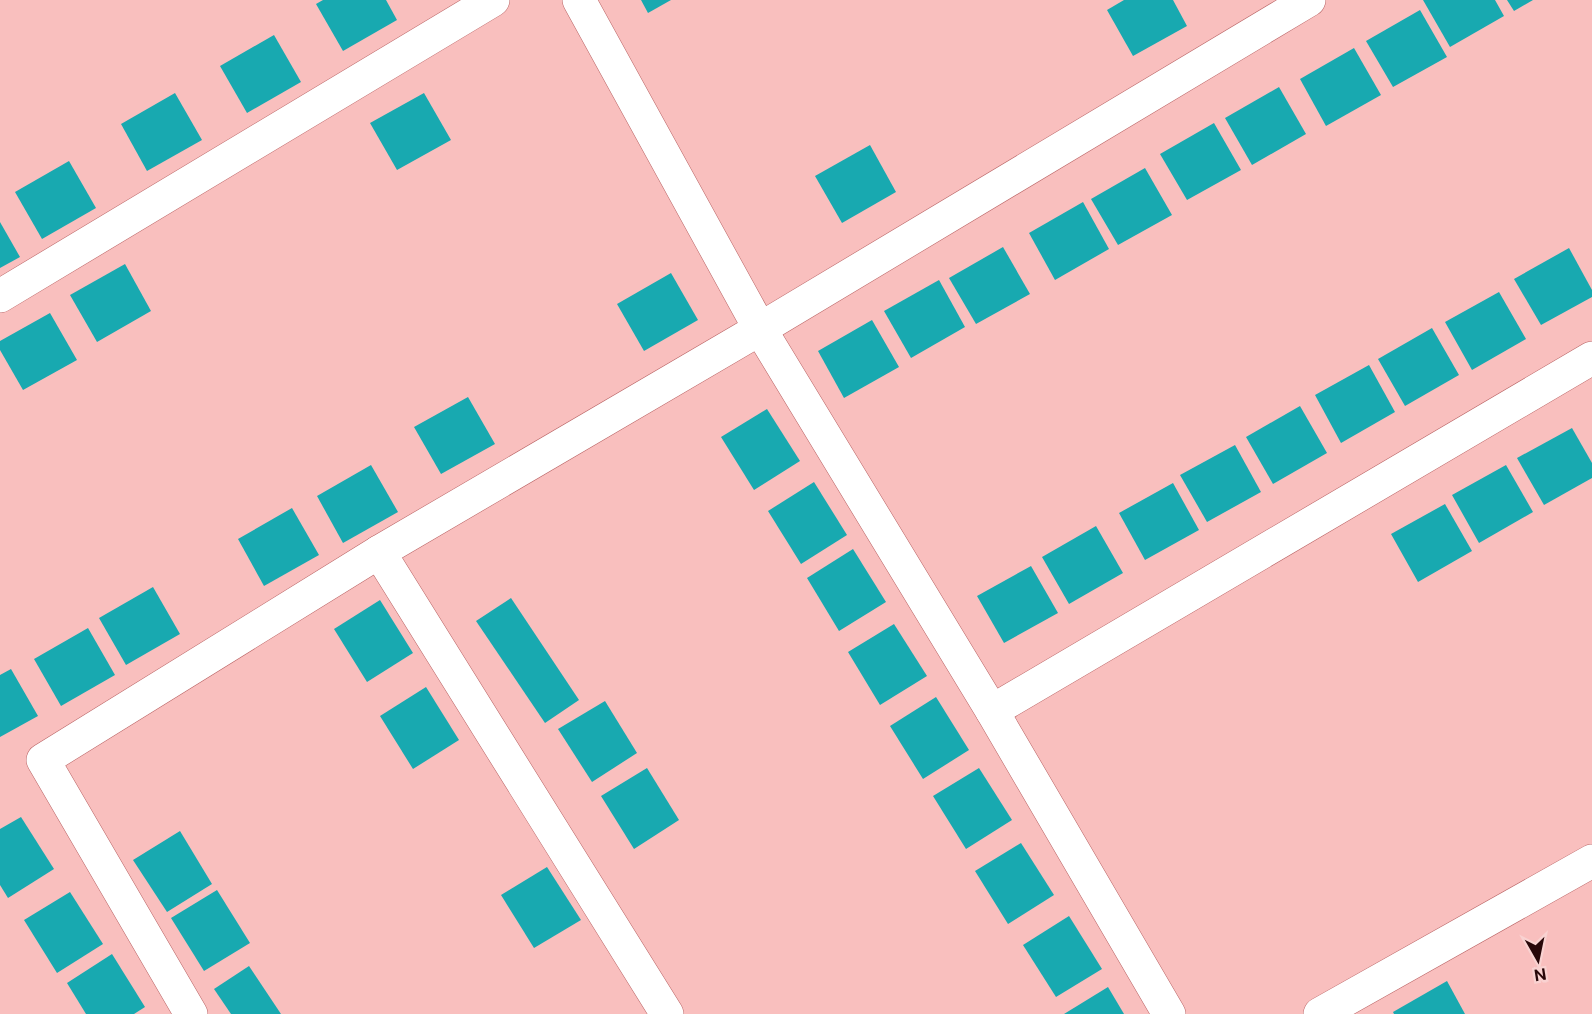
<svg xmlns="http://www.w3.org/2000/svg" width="1592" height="1014" font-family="'Public Sans',sans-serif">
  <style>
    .building { fill: #18a9b0 }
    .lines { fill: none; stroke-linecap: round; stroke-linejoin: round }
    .minor-casing { stroke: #b96364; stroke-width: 34 }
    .minor { stroke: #fff; stroke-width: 33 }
  </style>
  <rect width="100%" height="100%" fill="#f9bfbe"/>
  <g class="building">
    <polygon points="323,0 386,0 397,20 343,51 316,4"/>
    <polygon points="641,0 671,0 648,13"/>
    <polygon points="1124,0 1173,0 1187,26 1133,56 1107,10"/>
    <polygon points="1423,0 1495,0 1504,16 1450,47"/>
    <polygon points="1507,0 1533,0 1514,11"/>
    <polygon points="1420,10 1447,57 1393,87 1366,41"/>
    <polygon points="274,35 301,82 247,113 220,66"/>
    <polygon points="1354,48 1381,95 1326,126 1300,79"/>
    <polygon points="1279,87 1306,134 1252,165 1225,118"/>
    <polygon points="175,93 202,140 147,171 121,124"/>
    <polygon points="424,93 451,140 397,170 370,123"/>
    <polygon points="1214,123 1241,170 1187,200 1160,154"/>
    <polygon points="870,145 896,192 842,223 815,176"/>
    <polygon points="69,161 96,208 42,239 15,192"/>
    <polygon points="1145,168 1172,215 1118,245 1091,199"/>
    <polygon points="1083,202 1109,249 1055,280 1029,233"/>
    <polygon points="0,222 20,257 0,268"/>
    <polygon points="1003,247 1030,294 976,324 949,278"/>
    <polygon points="1569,248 1592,290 1592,297 1541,325 1514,279"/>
    <polygon points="125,264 151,311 97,342 70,295"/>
    <polygon points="671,273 698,320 644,351 617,304"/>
    <polygon points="939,280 965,327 911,358 884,311"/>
    <polygon points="1499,292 1526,339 1472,370 1445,322"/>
    <polygon points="50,313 77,360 23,390 0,350 0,341"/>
    <polygon points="872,320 899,367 844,398 818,351"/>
    <polygon points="1432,328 1459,375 1405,406 1378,359"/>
    <polygon points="1369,365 1395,412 1341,443 1315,395"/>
    <polygon points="468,397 495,444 441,474 414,427"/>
    <polygon points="1300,406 1327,453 1273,484 1246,437"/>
    <polygon points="767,409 800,461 754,490 721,437"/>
    <polygon points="1572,428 1592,463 1592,478 1544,505 1517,458"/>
    <polygon points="1235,445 1261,492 1207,522 1180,475"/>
    <polygon points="371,465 398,512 343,543 317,496"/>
    <polygon points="1506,465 1533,512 1479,543 1452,495"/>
    <polygon points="814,482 847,535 801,564 768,511"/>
    <polygon points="1173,483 1199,530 1145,560 1119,513"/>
    <polygon points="1445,504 1472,551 1418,582 1391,534"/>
    <polygon points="292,508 319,555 264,586 238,539"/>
    <polygon points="1096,526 1123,573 1069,604 1042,557"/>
    <polygon points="853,549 886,602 839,631 807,578"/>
    <polygon points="1031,566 1058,613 1004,643 977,596"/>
    <polygon points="153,587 180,634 126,665 99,618"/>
    <polygon points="511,598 579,700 545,723 476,621"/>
    <polygon points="380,600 413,653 367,682 334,629"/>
    <polygon points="894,624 927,676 880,705 848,652"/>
    <polygon points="88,628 115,675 61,706 34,659"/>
    <polygon points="11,669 38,716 0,737 0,675"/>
    <polygon points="426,687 459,740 413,769 380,716"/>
    <polygon points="936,697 969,750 923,779 890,726"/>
    <polygon points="605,701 637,753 592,782 558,729"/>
    <polygon points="647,768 679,820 634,849 601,796"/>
    <polygon points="979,768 1012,820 966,849 933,796"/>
    <polygon points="21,817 54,869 8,898 0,885 0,829"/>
    <polygon points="180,831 212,884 167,912 133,860"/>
    <polygon points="1021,843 1054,895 1008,924 975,871"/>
    <polygon points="547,867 581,920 534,948 501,895"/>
    <polygon points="217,890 250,943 204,971 171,918"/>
    <polygon points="70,892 103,944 57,973 24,920"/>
    <polygon points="1069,916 1102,969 1056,997 1023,945"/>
    <polygon points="112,954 145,1007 134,1014 86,1014 67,983"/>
    <polygon points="249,966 281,1014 231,1014 214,989"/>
    <polygon points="1447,981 1465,1014 1394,1014 1393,1012"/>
    <polygon points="1108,987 1124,1014 1064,1014"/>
  </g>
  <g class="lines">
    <defs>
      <g id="minor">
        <polyline points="579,0 760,329 992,711 1169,1014"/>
        <polyline points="0,296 493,0"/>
        <polyline points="379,552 667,1014"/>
        <polyline points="992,711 1592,358"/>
        <polyline points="191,1014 43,760 379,552 760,329 1309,0"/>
        <polyline points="1320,1014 1592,861"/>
      </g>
    </defs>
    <use href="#minor" class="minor-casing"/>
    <use href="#minor" class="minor"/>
  </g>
  <g transform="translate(1538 960) rotate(171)" stroke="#f9d2d1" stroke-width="4.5" paint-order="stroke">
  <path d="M0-4.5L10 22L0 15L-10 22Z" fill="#280709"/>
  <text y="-9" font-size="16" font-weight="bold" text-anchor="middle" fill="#280709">N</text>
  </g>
</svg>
